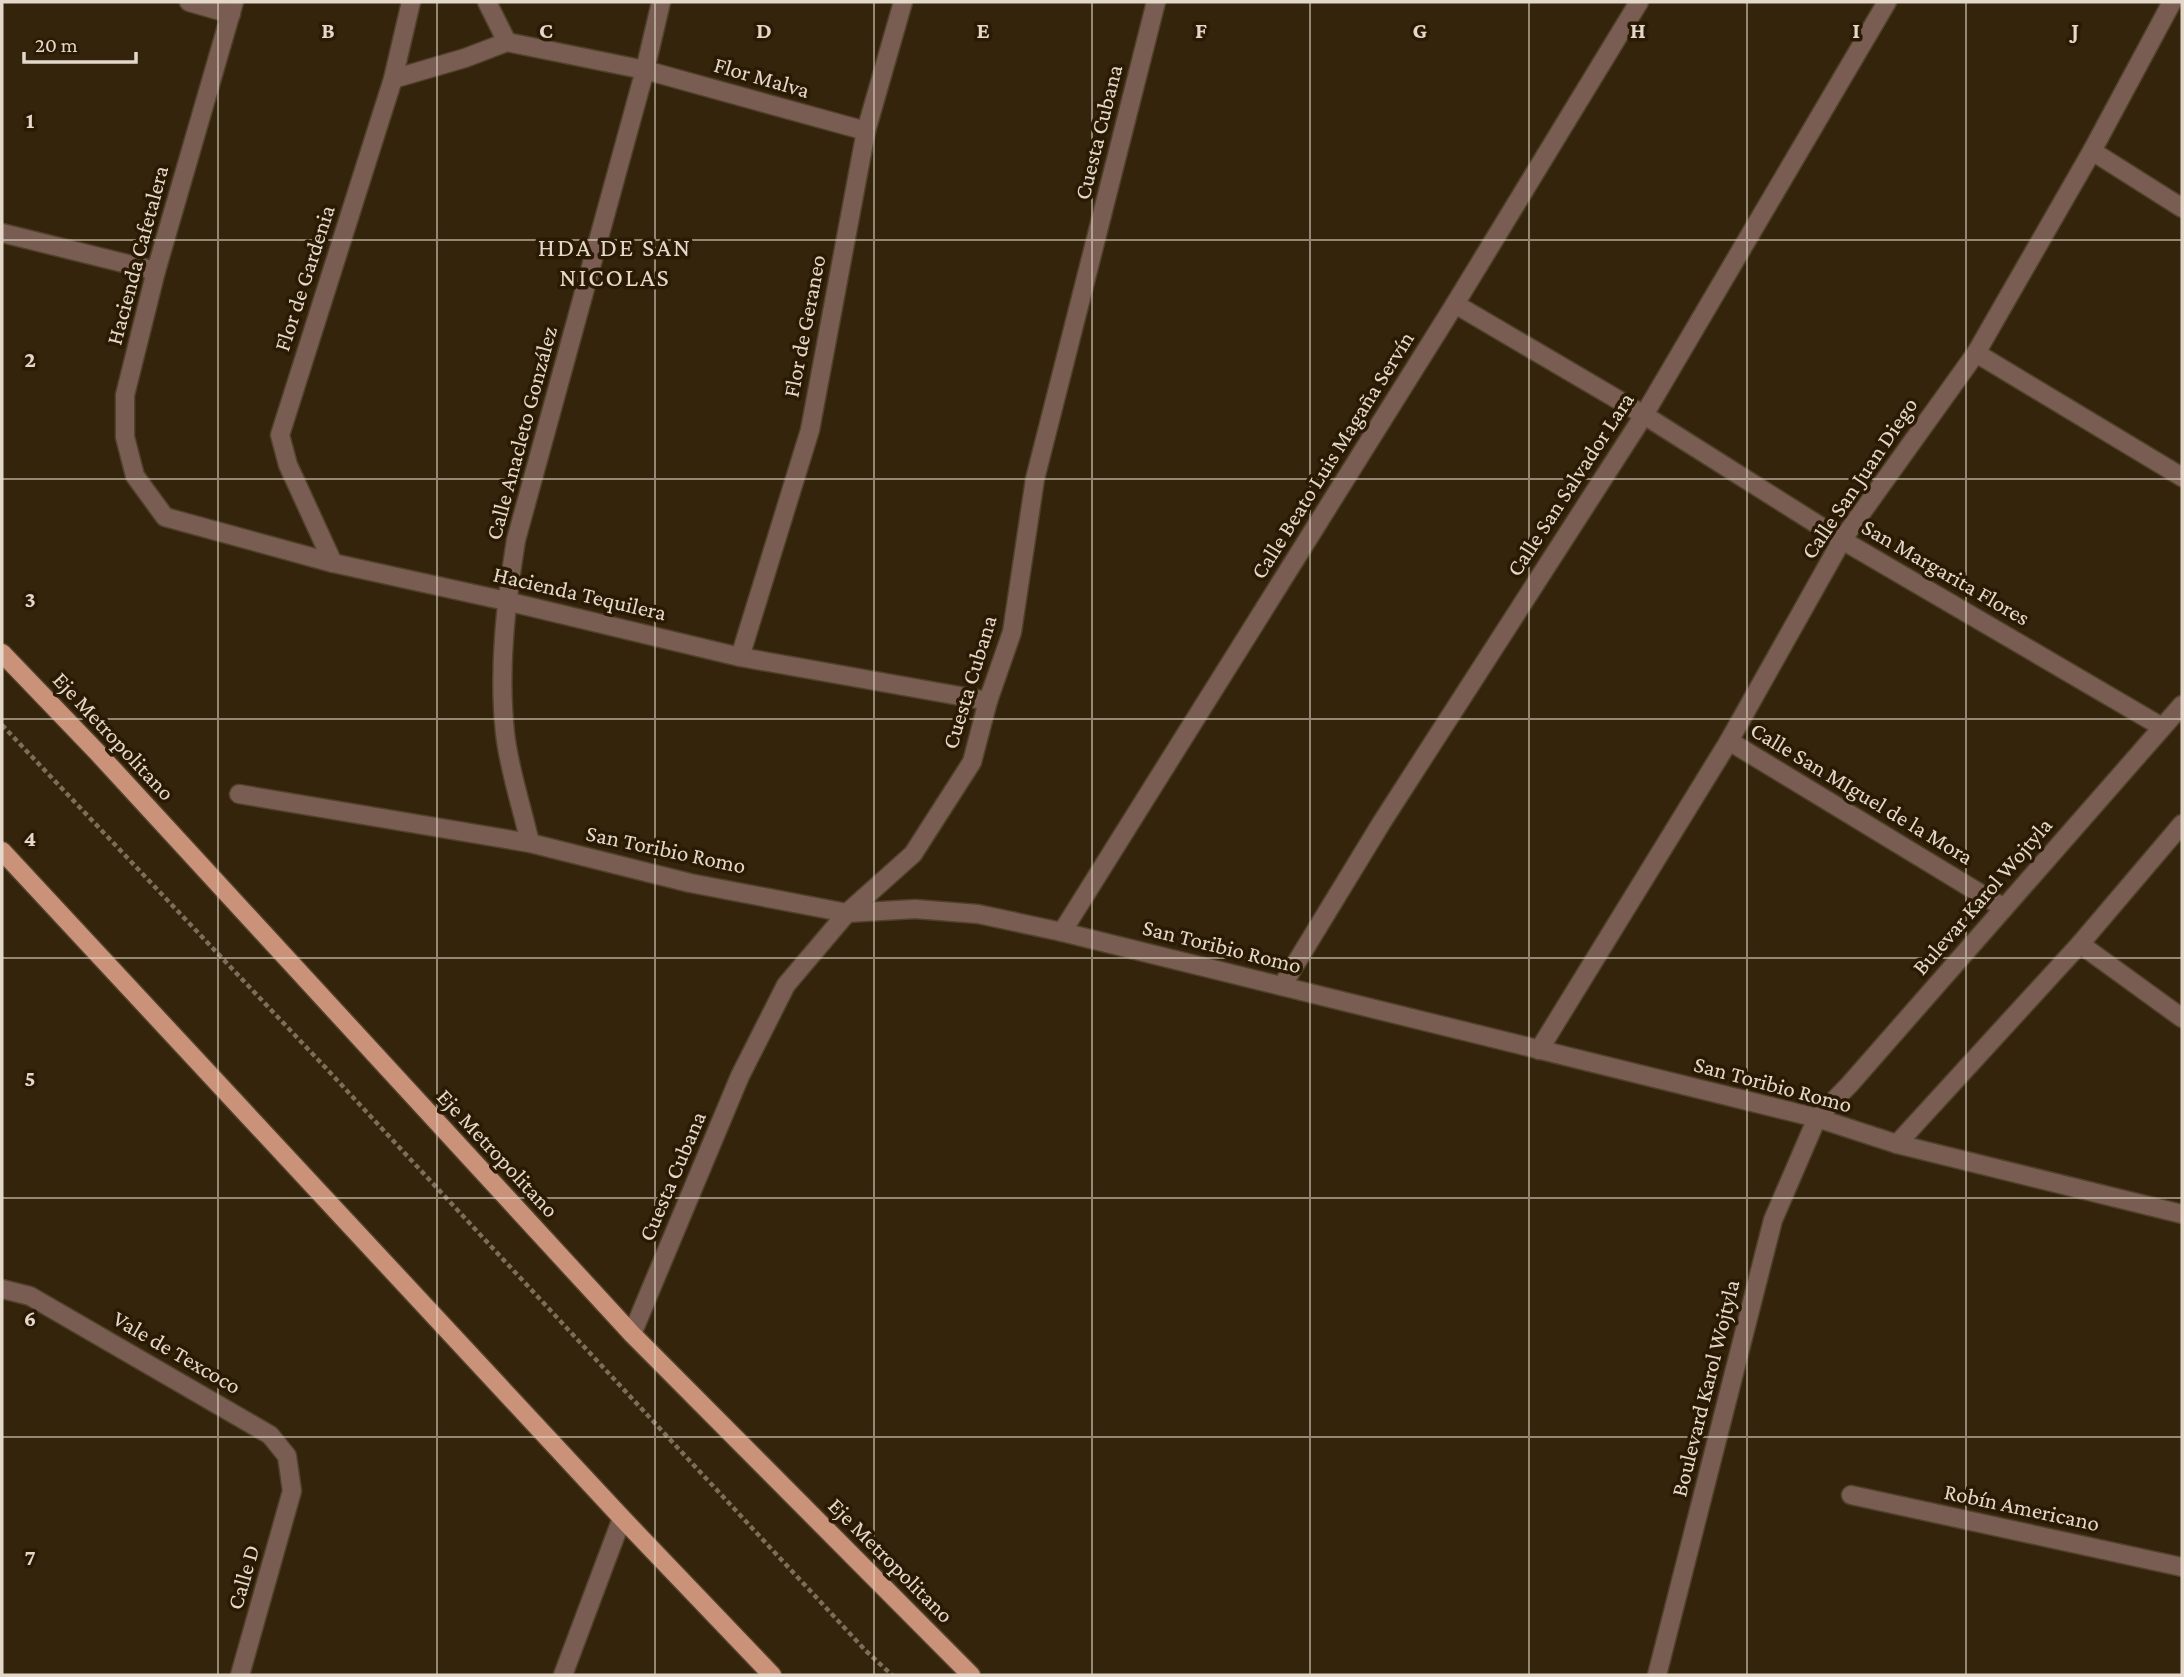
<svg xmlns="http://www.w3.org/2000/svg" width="2184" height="1677" font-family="'Crimson Pro',serif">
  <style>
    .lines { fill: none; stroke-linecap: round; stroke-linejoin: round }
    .minor-casing { stroke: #50412a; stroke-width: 21 }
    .tertiary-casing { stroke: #50412a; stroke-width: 21 }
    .primary-casing { stroke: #50412a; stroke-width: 21 }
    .path { stroke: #7b6e5a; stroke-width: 4.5; stroke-dasharray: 5 3.5; stroke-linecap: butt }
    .minor { stroke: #795d52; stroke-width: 18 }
    .tertiary { stroke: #795d52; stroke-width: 18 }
    .primary { stroke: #cb927a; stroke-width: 18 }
    .grid { fill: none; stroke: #e3d8ca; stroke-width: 2; stroke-opacity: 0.55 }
    .labels { text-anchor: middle; stroke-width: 7; stroke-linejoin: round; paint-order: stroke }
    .street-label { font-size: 23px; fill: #e3d8ca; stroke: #2a1a03 }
    .quarter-label { font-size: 26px; letter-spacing: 2px; fill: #e3d8ca; stroke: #2a1a03 }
    .grid-label { font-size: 23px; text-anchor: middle; font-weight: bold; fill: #e3d8ca; stroke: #2a1a03; stroke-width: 7; stroke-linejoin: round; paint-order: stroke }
  </style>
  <rect width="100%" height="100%" fill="#34240c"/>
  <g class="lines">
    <defs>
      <g id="minor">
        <polyline points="189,2 231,14"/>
        <polyline points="234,2 156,271 125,395 125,437 135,476 165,517 333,563 506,601 740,657 988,701"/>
        <polyline points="487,2 507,42"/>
        <polyline points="393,79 465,58 507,42 645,70 866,131"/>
        <polyline points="2092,151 2182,208"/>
        <polyline points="2,233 156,271"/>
        <polyline points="1455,304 1644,415 1842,540 2162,727"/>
        <polyline points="1976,353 2182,477"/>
        <polyline points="333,563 288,465 280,435 393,79 411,2"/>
        <polyline points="740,657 810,430 866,131 903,2"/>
        <polyline points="1729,741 2004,908"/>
        <polyline points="239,794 530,843 690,883 847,913 915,909 978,914 1062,932 1817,1118 1897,1144 2182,1214"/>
        <path d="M530,843c-8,-36 -21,-73 -25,-110 -7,-65 1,-130 11,-193l129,-470 16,-68"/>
        <polyline points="1062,932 1455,304 1639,2"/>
        <polyline points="2080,944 2182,1018"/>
        <polyline points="1282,986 1382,822 1644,415 1887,2"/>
        <polyline points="1539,1050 1729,741 1842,540 1976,353 2092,151 2172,2"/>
        <polyline points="2,1289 30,1296 270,1435 287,1456 292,1491 240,1675"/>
        <polyline points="632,1334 740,1076 786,985 847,913 913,854 972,762 988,701 1012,632 1035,479 1156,2"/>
        <polyline points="1851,1495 2182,1567"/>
        <polyline points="563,1675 622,1518"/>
      </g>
      <g id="tertiary">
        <polyline points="1897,1144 2080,944 2182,824"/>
        <polyline points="1657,1675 1773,1220 1817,1118 1850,1084 2182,705"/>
      </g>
      <g id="primary">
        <polyline points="2,653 97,752 632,1334 971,1675"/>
        <polyline points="2,851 622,1518 772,1675"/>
      </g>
    </defs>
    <use href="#minor" class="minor-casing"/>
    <use href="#tertiary" class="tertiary-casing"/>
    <use href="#primary" class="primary-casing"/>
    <polyline class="path" points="2,725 324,1066 866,1651 892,1675"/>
    <use href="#minor" class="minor"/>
    <use href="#tertiary" class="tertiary"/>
    <use href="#primary" class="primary"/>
  </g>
  <path class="grid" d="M218,2v1673M437,2v1673M655,2v1673M874,2v1673M1092,2v1673M1310,2v1673M1529,2v1673M1747,2v1673M1966,2v1673M2,240h2180M2,479h2180M2,719h2180M2,958h2180M2,1198h2180M2,1437h2180"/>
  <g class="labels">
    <g class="street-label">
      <text transform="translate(762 77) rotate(16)" y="8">Flor Malva</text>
      <text transform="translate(1098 132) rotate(-76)" y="8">Cuesta Cubana</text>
      <text transform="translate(137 255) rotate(-75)" y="8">Hacienda Cafetalera</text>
      <text transform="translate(304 278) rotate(-72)" y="8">Flor de Gardenia</text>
      <text transform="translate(804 326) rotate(-79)" y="8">Flor de Geraneo</text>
      <text transform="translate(521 433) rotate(-75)" y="8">Calle Anacleto González</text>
      <text transform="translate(1332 455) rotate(-58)" y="8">Calle Beato Luis Magaña Servín</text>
      <text transform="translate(1859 478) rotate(-56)" y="8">Calle San Juan Diego</text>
      <text transform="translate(1570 484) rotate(-57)" y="8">Calle San Salvador Lara</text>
      <text transform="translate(1946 572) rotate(30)" y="8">San Margarita Flores</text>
      <text transform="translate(580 593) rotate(13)" y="8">Hacienda Tequilera</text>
      <text transform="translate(969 682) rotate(-73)" y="8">Cuesta Cubana</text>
      <text transform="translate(114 736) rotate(47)" y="8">Eje Metropolitano</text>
      <text transform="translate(1862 793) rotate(31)" y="8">Calle San MIguel de la Mora</text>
      <text transform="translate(666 849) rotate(12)" y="8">San Toribio Romo</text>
      <text transform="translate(1982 896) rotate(-49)" y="8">Bulevar Karol Wojtyla</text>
      <text transform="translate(1222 946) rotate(14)" y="8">San Toribio Romo</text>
      <text transform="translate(1773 1084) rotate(15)" y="8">San Toribio Romo</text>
      <text transform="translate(498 1153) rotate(47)" y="8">Eje Metropolitano</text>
      <text transform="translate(672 1176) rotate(-67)" y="8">Cuesta Cubana</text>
      <text transform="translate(177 1352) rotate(30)" y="8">Vale de Texcoco</text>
      <text transform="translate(1705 1388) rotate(-76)" y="8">Boulevard Karol Wojtyla</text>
      <text transform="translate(2022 1507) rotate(12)" y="8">Robín Americano</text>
      <text transform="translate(891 1560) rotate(45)" y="8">Eje Metropolitano</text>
      <text transform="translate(243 1577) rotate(-74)" y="8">Calle D</text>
    </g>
    <g class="quarter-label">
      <text x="615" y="256">HDA DE SAN<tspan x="615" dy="30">NICOLAS</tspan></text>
    </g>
  </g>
  <g class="grid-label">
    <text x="328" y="38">B</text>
    <text x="546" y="38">C</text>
    <text x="764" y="38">D</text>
    <text x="983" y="38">E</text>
    <text x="1201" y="38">F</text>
    <text x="1420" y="38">G</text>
    <text x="1638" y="38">H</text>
    <text x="1856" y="38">I</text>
    <text x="2075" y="38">J</text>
    <text x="30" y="128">1</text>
    <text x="30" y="367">2</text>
    <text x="30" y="607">3</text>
    <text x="30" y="846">4</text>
    <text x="30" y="1086">5</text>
    <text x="30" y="1326">6</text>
    <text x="30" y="1565">7</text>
  </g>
  <rect width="2184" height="1677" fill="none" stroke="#e3d8ca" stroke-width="7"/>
  <path d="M24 52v10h112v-10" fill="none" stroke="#e3d8ca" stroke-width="3.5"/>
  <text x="35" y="52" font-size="21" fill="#e3d8ca" stroke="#2a1a03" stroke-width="5" paint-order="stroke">20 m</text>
</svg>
